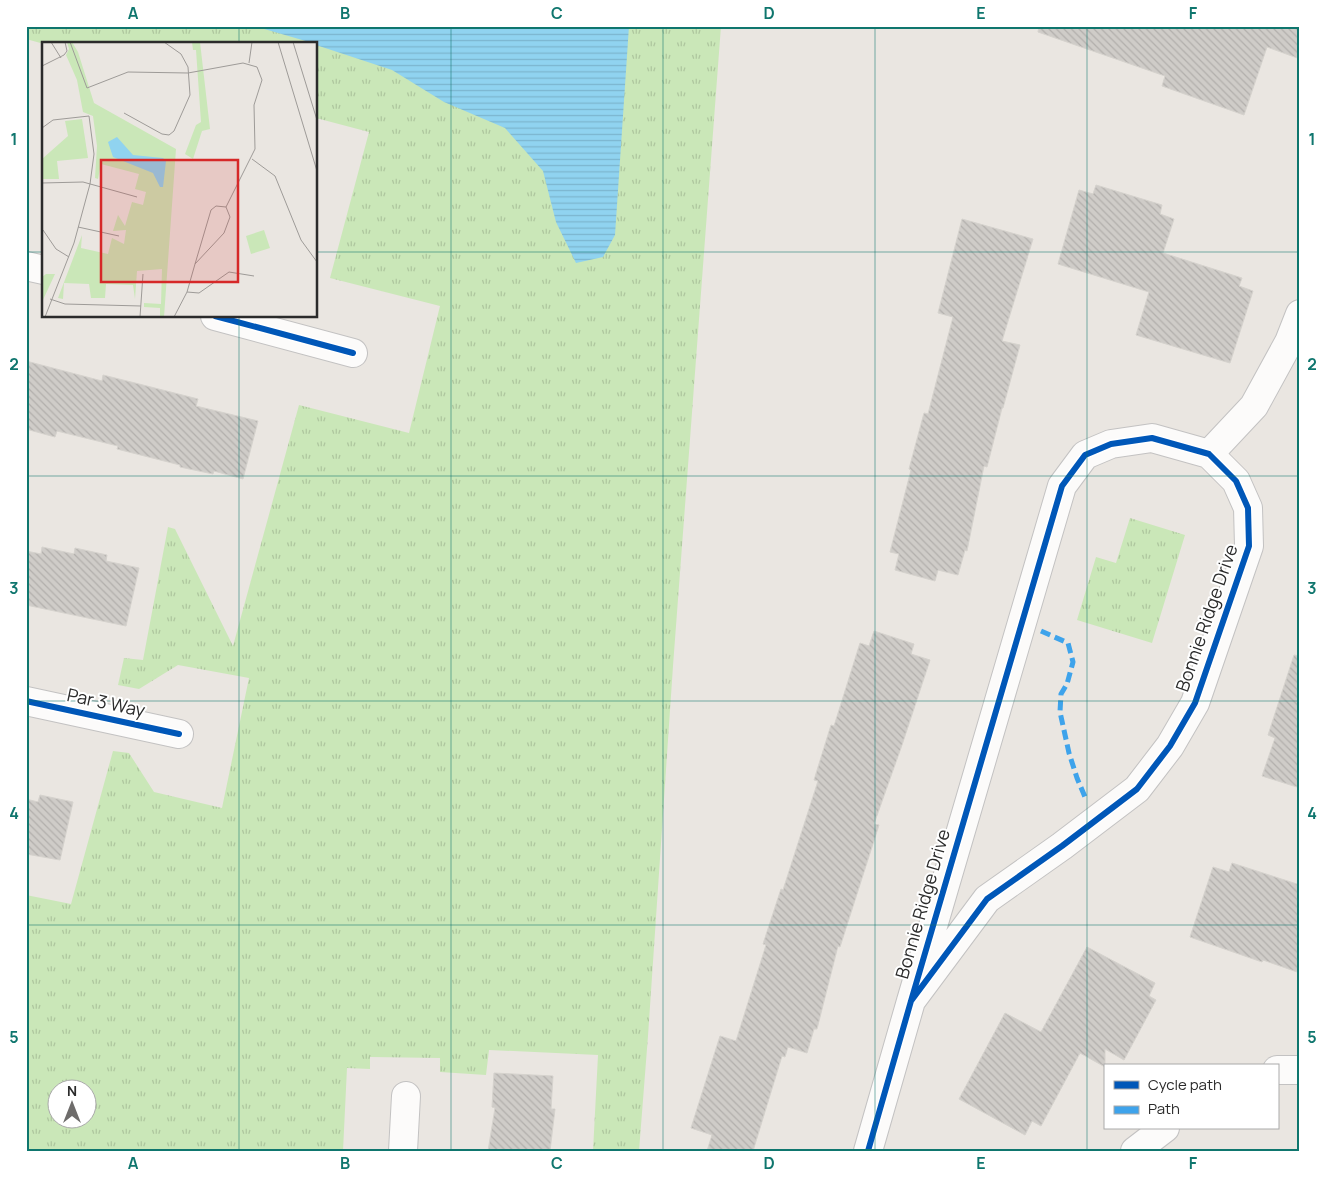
<svg xmlns="http://www.w3.org/2000/svg" width="1326" height="1177" font-family="Manrope,sans-serif">
  <style>
    .park { fill: url(#park-tufts); fill-rule: evenodd }
    .water { fill: url(#water-rules) }
    .building { fill: url(#building-back-hatch); stroke: #d5d2cd }
    .lines { fill: none; stroke-linecap: round; stroke-linejoin: round }
    .street-casing { stroke: #c3c2c2; stroke-width: 30 }
    .street { stroke: #fcfbfa; stroke-width: 28 }
    .quiet { stroke: #3ea3eb; stroke-width: 5; stroke-dasharray: 10 5; stroke-linecap: butt }
    .cycleway-casing { stroke: #fff; stroke-width: 9 }
    .cycleway { stroke: #0057b8; stroke-width: 6 }
    .grid { fill: none; stroke: #0f766e; stroke-width: 1; stroke-opacity: 0.55 }
    .labels { text-anchor: middle; stroke-width: 4; stroke-linejoin: round; paint-order: stroke }
    .street-label { font-size: 18px; fill: #2b2b2b; stroke: #fff }
    .inset-road { fill: none; stroke: #9e9b98; stroke-width: 1 }
    .view { fill: #d62828; fill-opacity: 0.15; stroke: #d62828; stroke-width: 2.5 }
    .inset-edge { fill: none; stroke: #2b2b2b; stroke-width: 2.5 }
    .neatline { fill: none; stroke: #0f766e; stroke-width: 2 }
    .grid-label { font-size: 16px; text-anchor: middle; font-weight: bold; fill: #0f766e }
  </style>
  <defs>
    <pattern id="park-tufts" width="24" height="20" patternUnits="userSpaceOnUse" patternTransform="scale(1.25)"><rect width="24" height="20" fill="#cae7b8"/><path d="M3 7l-1-3M5 7V3M7 7l1-3M15 17l-1-3M17 17v-4M19 17l1-3" fill="none" stroke="#aec69e"/></pattern>
    <pattern id="water-rules" width="6" height="5" patternUnits="userSpaceOnUse" patternTransform="scale(1.25)"><rect width="6" height="5" fill="#90d3f0"/><path d="M0 2.5h6" fill="none" stroke="#7cb5ce"/></pattern>
    <pattern id="building-back-hatch" width="6" height="6" patternUnits="userSpaceOnUse" patternTransform="scale(1.25)"><rect width="6" height="6" fill="#cfccc8"/><path d="M-1 5l2 2M0 0l6 6M5-1l2 2" fill="none" stroke="#b2afac"/></pattern>
  </defs>
  <rect width="100%" height="100%" fill="#eae6e1"/>
  <g class="park">
    <path d="M26,26h695l-48,640 -25,370 -9,115h-46l5,-96 -109,-5 -3,25 -46,-3v-14l-70,-1v12l-23,-1 -4,83h-317v-256l45,9 42,-153 16,2 25,39 68,16 27,-130 -71,-13 -39,24 -21,-4 6,-27 19,2 25,-133 7,2 58,117 66,-241 110,28 31,-127 -110,-28 39,-146 -53,-14v-74h-272l-18,-5zM58,1090h30v30h-30z"/>
    <polygon points="1130,518 1185,535 1152,643 1077,620 1096,557 1116,563"/>
  </g>
  <polygon class="water" points="254,26 629,26 615,235 603,257 576,263 556,222 543,171 505,128 444,102 392,70 316,45 316,44"/>
  <g class="building">
    <polygon points="1039,26 1300,26 1300,59 1267,47 1244,115 1162,86 1165,76 1038,32"/>
    <polygon points="1096,185 1162,205 1160,214 1174,219 1163,253 1242,278 1239,286 1253,291 1230,363 1136,335 1149,292 1058,264 1079,190 1093,194"/>
    <polygon points="962,219 1033,239 1002,341 1020,345 1003,408 1002,408 987,467 984,466 967,551 965,550 958,575 938,570 935,581 895,570 899,554 890,552 911,470 909,469 924,413 928,414 953,317 938,313"/>
    <polygon points="26,361 102,381 103,375 135,383 198,399 196,406 258,421 243,479 214,471 213,474 180,467 180,465 117,449 118,446 57,431 55,437 26,429"/>
    <polygon points="42,547 74,554 75,548 107,555 106,561 139,568 126,626 26,605 26,551 41,554"/>
    <polygon points="874,631 914,644 911,654 930,660 902,745 874,824 879,825 840,947 838,946 817,1029 814,1029 807,1053 788,1047 785,1057 782,1056 753,1151 707,1151 712,1135 691,1128 720,1036 736,1041 766,945 763,944 781,889 783,890 818,781 814,780 831,725 834,726 860,643 869,646"/>
    <polygon points="1294,655 1300,656 1300,788 1262,776 1275,738 1268,735"/>
    <polygon points="40,795 73,802 60,860 26,854 26,799 38,802"/>
    <polygon points="1232,863 1300,885 1300,973 1263,960 1262,962 1190,937 1213,867 1229,872"/>
    <polygon points="1087,947 1155,983 1149,996 1156,1000 1124,1060 1105,1049 1105,1067 1080,1053 1041,1126 1032,1121 1025,1135 959,1099 1005,1013 1041,1032"/>
    <polygon points="494,1073 553,1076 551,1109 555,1109 550,1151 488,1151 495,1108 492,1107"/>
  </g>
  <g class="lines">
    <defs>
      <g id="street">
        <polyline points="26,266 44,270"/>
        <polyline points="215,316 353,353"/>
        <polyline points="1209,454 1254,406 1289,342 1300,314"/>
        <polyline points="26,701 179,734"/>
        <polyline points="1277,1070 1300,1070"/>
        <polyline points="403,1151 406,1096"/>
        <polyline points="868,1151 911,1001 1062,486 1085,455 1111,444 1152,438 1209,454 1236,481 1248,508 1249,546 1195,703 1170,746 1137,789 1062,846 987,899 911,1001"/>
        <polyline points="1135,1151 1165,1128"/>
      </g>
    </defs>
    <use href="#street" class="street-casing"/>
    <use href="#street" class="street"/>
    <polyline class="quiet" points="1041,631 1068,643 1073,662 1067,684 1061,694 1060,712 1069,753 1077,778 1085,797"/>
    <defs>
      <g id="cycleway">
        <polyline points="215,316 353,353"/>
        <polyline points="26,701 179,734"/>
        <polyline points="868,1151 911,1001 1062,486 1085,455 1111,444 1152,438 1209,454 1236,481 1248,508 1249,546 1195,703 1170,746 1137,789 1062,846 987,899 911,1001"/>
      </g>
    </defs>
    <use href="#cycleway" class="cycleway-casing"/>
    <use href="#cycleway" class="cycleway"/>
  </g>
  <path class="grid" d="M239,26v18M451,26v1125M663,26v1125M875,26v1125M1087,26v1125M26,252h18M316,252h984M239,316v835M26,476h1274M26,701h1274M26,925h1274"/>
  <g class="labels">
    <g class="street-label">
      <text transform="translate(1207 618) rotate(-71)" y="6">Bonnie Ridge Drive</text>
      <text transform="translate(106 703) rotate(12)" y="6">Par 3 Way</text>
      <text transform="translate(923 904) rotate(-74)" y="6">Bonnie Ridge Drive</text>
    </g>
  </g>
  <g transform="translate(42 42)">
    <rect width="275" height="275" fill="#eae6e1"/>
    <path d="M25,0h5l6,10 16,51 82,46 -12,168h-4v-9l-16,-1v-4l17,1 1,-35 -25,2 -2,28 -2,-14 -27,-1 -1,14h-14l-2,-14 -25,-1 -1,16 -5,-1 24,-63 -1,13 27,6 4,-16 12,6 2,-14 -13,1 5,-16 7,11 7,-24 11,3 3,-13 -11,-3 4,-15 -38,-10 -3,15 -3,-1 2,-32 -4,-30 -10,-4 -6,-32 -11,-25 3,-6zM150,0h8l10,87 -8,2 -9,28 -8,-5 11,-29 5,-3 -5,-72h-3zM40,77l6,39 -31,3 2,18h-17v-20l26,-23 -3,-15zM222,188l6,18 -19,6 -5,-18zM4,232h9l-13,28v-25z" fill="#cae7b8"/>
    <path d="M75,95l16,18 30,3 3,3 -3,26h-3l-7,-14 -40,-16 -5,-15z" fill="#90d3f0"/>
    <path class="inset-road" d="M9,0l10,16M28,0l17,46 41,-16 60,1 55,-10 14,4 5,13 -8,25 1,44 -29,58M236,0l39,129M251,0l24,78M207,21l3,-21M0,24l22,-11 3,-4 -2,-9M82,71l38,21 7,1 5,-4 16,-36 -2,-28 -7,-13 -17,-12M0,86l11,-8 36,-4 5,38 -4,30 -16,59 -29,74M210,117l23,17 26,64 16,22M0,141l41,-1 54,15M36,185l41,9M1,188l13,19 13,8M145,250l12,1 30,-21 25,4M8,257l15,5 76,2M98,275l3,-43M132,275l13,-25 8,-28 16,-54 5,-4 10,1 4,10 -6,16 -29,31"/>
    <path class="view" d="M59,118h137v122h-137z"/>
    <rect width="275" height="275" class="inset-edge"/>
  </g>
  <rect width="1326" height="1177" fill="none" stroke="#ffffff" stroke-width="55"/>
  <rect x="1104" y="1064" width="175" height="65" fill="#ffffff" stroke="#aaaaaa"/>
  <rect x="1114" y="1081" width="25" height="8" fill="#0057b8" stroke="#aaaaaa"/>
  <text x="1148" y="1090" font-size="15" fill="#2b2b2b">Cycle path</text>
  <rect x="1114" y="1106" width="25" height="8" fill="#3ea3eb" stroke="#aaaaaa"/>
  <text x="1148" y="1114" font-size="15" fill="#2b2b2b">Path</text>
  <g transform="translate(72 1104)"><circle r="24" fill="#ffffff" stroke="#aaaaaa"/>
  <path d="M0-4L9 19L0 12L-9 19Z" fill="#6e6c6b"/>
  <text y="-8" font-size="14" font-weight="bold" text-anchor="middle" fill="#2b2b2b">N</text>
  </g>
  <rect x="28" y="28" width="1270" height="1122" class="neatline"/>
  <g class="grid-label">
    <text x="133" y="19">A</text>
    <text x="345" y="19">B</text>
    <text x="557" y="19">C</text>
    <text x="769" y="19">D</text>
    <text x="981" y="19">E</text>
    <text x="1193" y="19">F</text>
    <text x="14" y="145">1</text>
    <text x="1312" y="145">1</text>
    <text x="14" y="370">2</text>
    <text x="1312" y="370">2</text>
    <text x="14" y="594">3</text>
    <text x="1312" y="594">3</text>
    <text x="14" y="819">4</text>
    <text x="1312" y="819">4</text>
    <text x="14" y="1043">5</text>
    <text x="1312" y="1043">5</text>
    <text x="133" y="1169">A</text>
    <text x="345" y="1169">B</text>
    <text x="557" y="1169">C</text>
    <text x="769" y="1169">D</text>
    <text x="981" y="1169">E</text>
    <text x="1193" y="1169">F</text>
  </g>
</svg>
